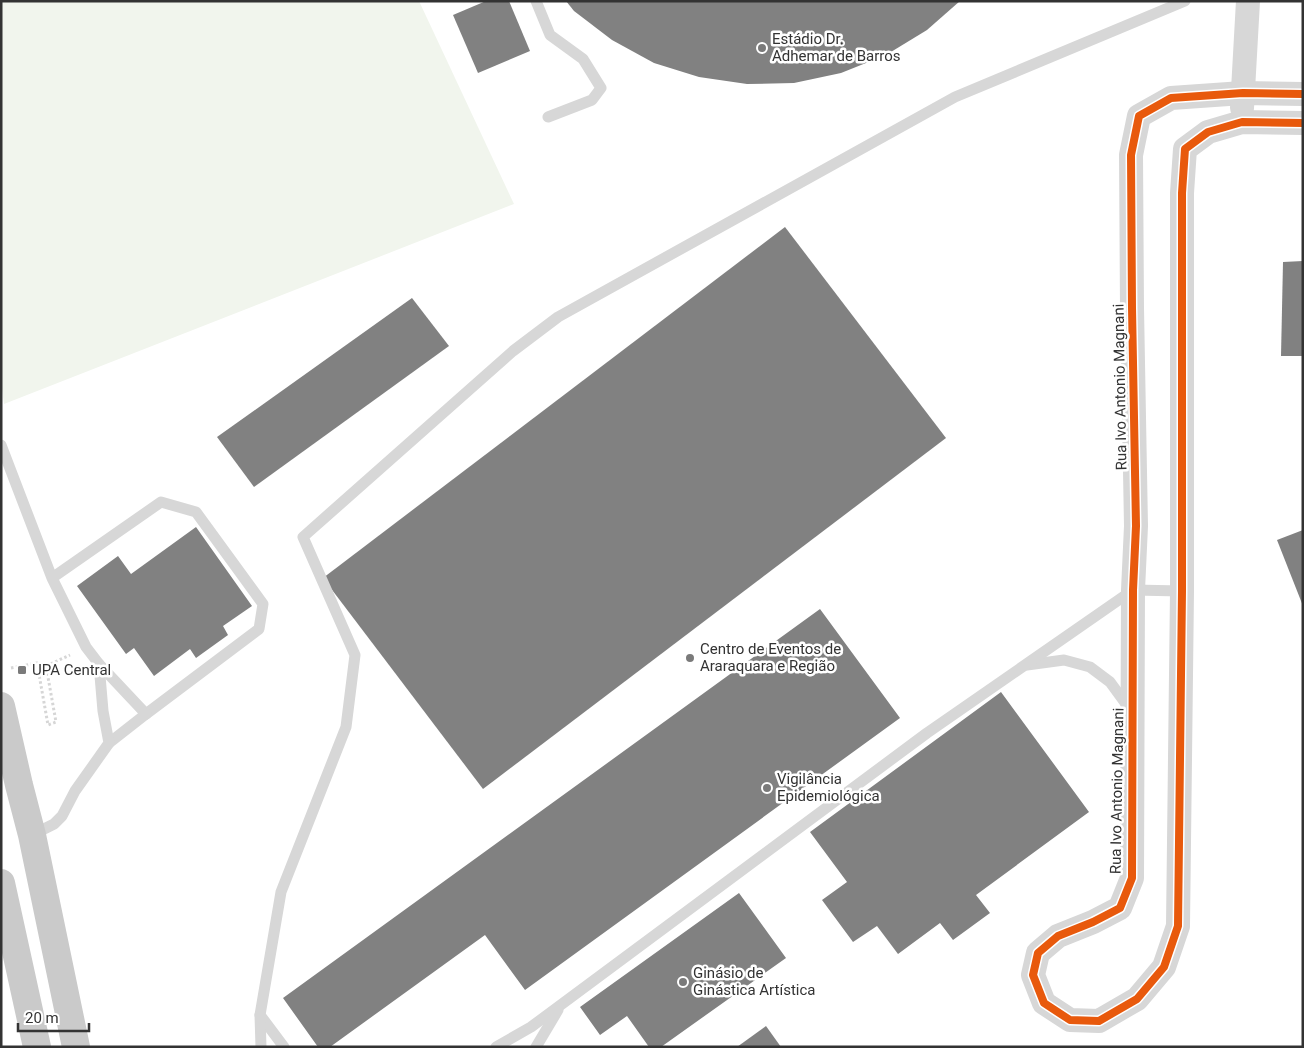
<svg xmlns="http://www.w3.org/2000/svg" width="1304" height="1048" font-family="Roboto,sans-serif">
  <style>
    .green { fill: #f1f5ed }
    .building { fill: #818181 }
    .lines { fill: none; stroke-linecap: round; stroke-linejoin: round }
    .path { stroke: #d6d6d6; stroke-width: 3; stroke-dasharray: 2.5 2.5; stroke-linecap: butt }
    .lane { stroke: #d7d7d7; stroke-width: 11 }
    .street { stroke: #d7d7d7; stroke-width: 24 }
    .primary { stroke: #cacaca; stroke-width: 28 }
    .cycleway-casing { stroke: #fff; stroke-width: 11 }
    .cycleway { stroke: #e8590c; stroke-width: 8 }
    .poi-dot { fill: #7a7a7a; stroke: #fff; stroke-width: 2 }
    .labels { text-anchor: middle; stroke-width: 5; stroke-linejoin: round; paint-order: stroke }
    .poi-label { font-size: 15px; fill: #333; stroke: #fff; text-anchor: start }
    .street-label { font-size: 15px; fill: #333; stroke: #fff }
  </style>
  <rect width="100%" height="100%" fill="#fff"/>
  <polygon class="green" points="1,1 419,1 514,204 4,404 1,381"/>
  <g class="building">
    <polygon points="486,1 509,1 530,51 478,73 453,15"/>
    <polygon points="566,1 960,1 927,30 886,55 841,73 794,83 747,84 699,77 654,63 612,40 574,11"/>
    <polygon points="785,227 946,438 483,789 323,578"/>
    <polygon points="1303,261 1303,356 1281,356 1283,262"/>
    <polygon points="412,298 449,346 254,487 217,437"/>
    <polygon points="196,527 252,606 223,626 228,635 196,658 190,649 154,676 134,648 126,654 77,586 118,556 131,574"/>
    <polygon points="1303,530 1303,606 1277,540"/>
    <polygon points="820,609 900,718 525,990 485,935 330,1047 318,1047 283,998"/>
    <polygon points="1001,692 1089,812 976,895 990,913 953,940 940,923 898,954 877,926 853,942 822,900 847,882 810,832"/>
    <polygon points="739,893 786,958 661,1047 649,1047 627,1016 600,1035 580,1007"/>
    <polygon points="766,1026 781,1047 737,1047"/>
  </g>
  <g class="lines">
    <polyline class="path" points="11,668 37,663 48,725 56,722 46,666 70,655"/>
    <g class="lane">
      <polyline points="536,1 550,35 583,59 601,88 592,100 548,117"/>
      <polyline points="1,445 52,578 86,647 99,664 146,714 259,629 263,604 196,512 161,502 52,578"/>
      <polyline points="1027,665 1064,660 1090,667 1110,682 1129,708"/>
      <polyline points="109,743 146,714"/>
      <polyline points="32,835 54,824 62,816 75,791 109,743 103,711 99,664"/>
      <polyline points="260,1015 284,1047"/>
      <polyline points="261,1047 260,1015 281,892 346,727 355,655 303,537 513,351 558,317 955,97 1185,1"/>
      <polyline points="496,1047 531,1027 927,733 1133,590 1182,591"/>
      <polyline points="536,1047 558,1010"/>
    </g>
    <g class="street">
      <polyline points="1303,94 1243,93 1171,98 1139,116 1131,155 1132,308 1136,526 1133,590 1132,878 1120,908 1093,922 1058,936 1038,953 1033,975 1044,1003 1070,1020 1099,1021 1137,999 1164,967 1178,926 1182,591 1182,193 1185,149 1208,132 1242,122 1303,123"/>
      <polyline points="1242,108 1248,1"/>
    </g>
    <g class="primary">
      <polyline points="1,706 19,785 32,835 76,1047"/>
      <polyline points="1,883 37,1047"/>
    </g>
    <defs>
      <polyline id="cycleway" points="1303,94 1243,93 1171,98 1139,116 1131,155 1132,308 1136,526 1133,590 1132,878 1120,908 1093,922 1058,936 1038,953 1033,975 1044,1003 1070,1020 1099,1021 1137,999 1164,967 1178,926 1182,591 1182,193 1185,149 1208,132 1242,122 1303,123"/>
    </defs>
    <use href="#cycleway" class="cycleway-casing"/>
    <use href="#cycleway" class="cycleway"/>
  </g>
  <g class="poi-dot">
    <circle cx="762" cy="48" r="5"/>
    <circle cx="690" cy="658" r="5"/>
    <rect x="17" y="665" width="10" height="10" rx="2.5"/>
    <circle cx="767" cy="788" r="5"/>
    <circle cx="683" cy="982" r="5"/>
  </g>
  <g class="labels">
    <g class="poi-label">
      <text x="772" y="44">Estádio Dr.<tspan x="772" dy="17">Adhemar de Barros</tspan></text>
      <text x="700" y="654">Centro de Eventos de<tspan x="700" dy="17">Araraquara e Região</tspan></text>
      <text x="32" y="675">UPA Central</text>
      <text x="777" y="784">Vigilância<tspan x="777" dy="17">Epidemiológica</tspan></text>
      <text x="693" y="978">Ginásio de<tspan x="693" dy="17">Ginástica Artística</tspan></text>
    </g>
    <g class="street-label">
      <text transform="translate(1120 387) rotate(-91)" y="5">Rua Ivo Antonio Magnani</text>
      <text transform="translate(1117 791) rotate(-89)" y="5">Rua Ivo Antonio Magnani</text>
    </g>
  </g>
  <rect width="1304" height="1048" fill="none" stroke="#333333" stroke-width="5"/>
  <path d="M18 1023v8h71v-8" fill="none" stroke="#333333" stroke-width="2.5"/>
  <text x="25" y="1023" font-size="15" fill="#333333" stroke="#ffffff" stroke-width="4" paint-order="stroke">20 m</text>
</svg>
